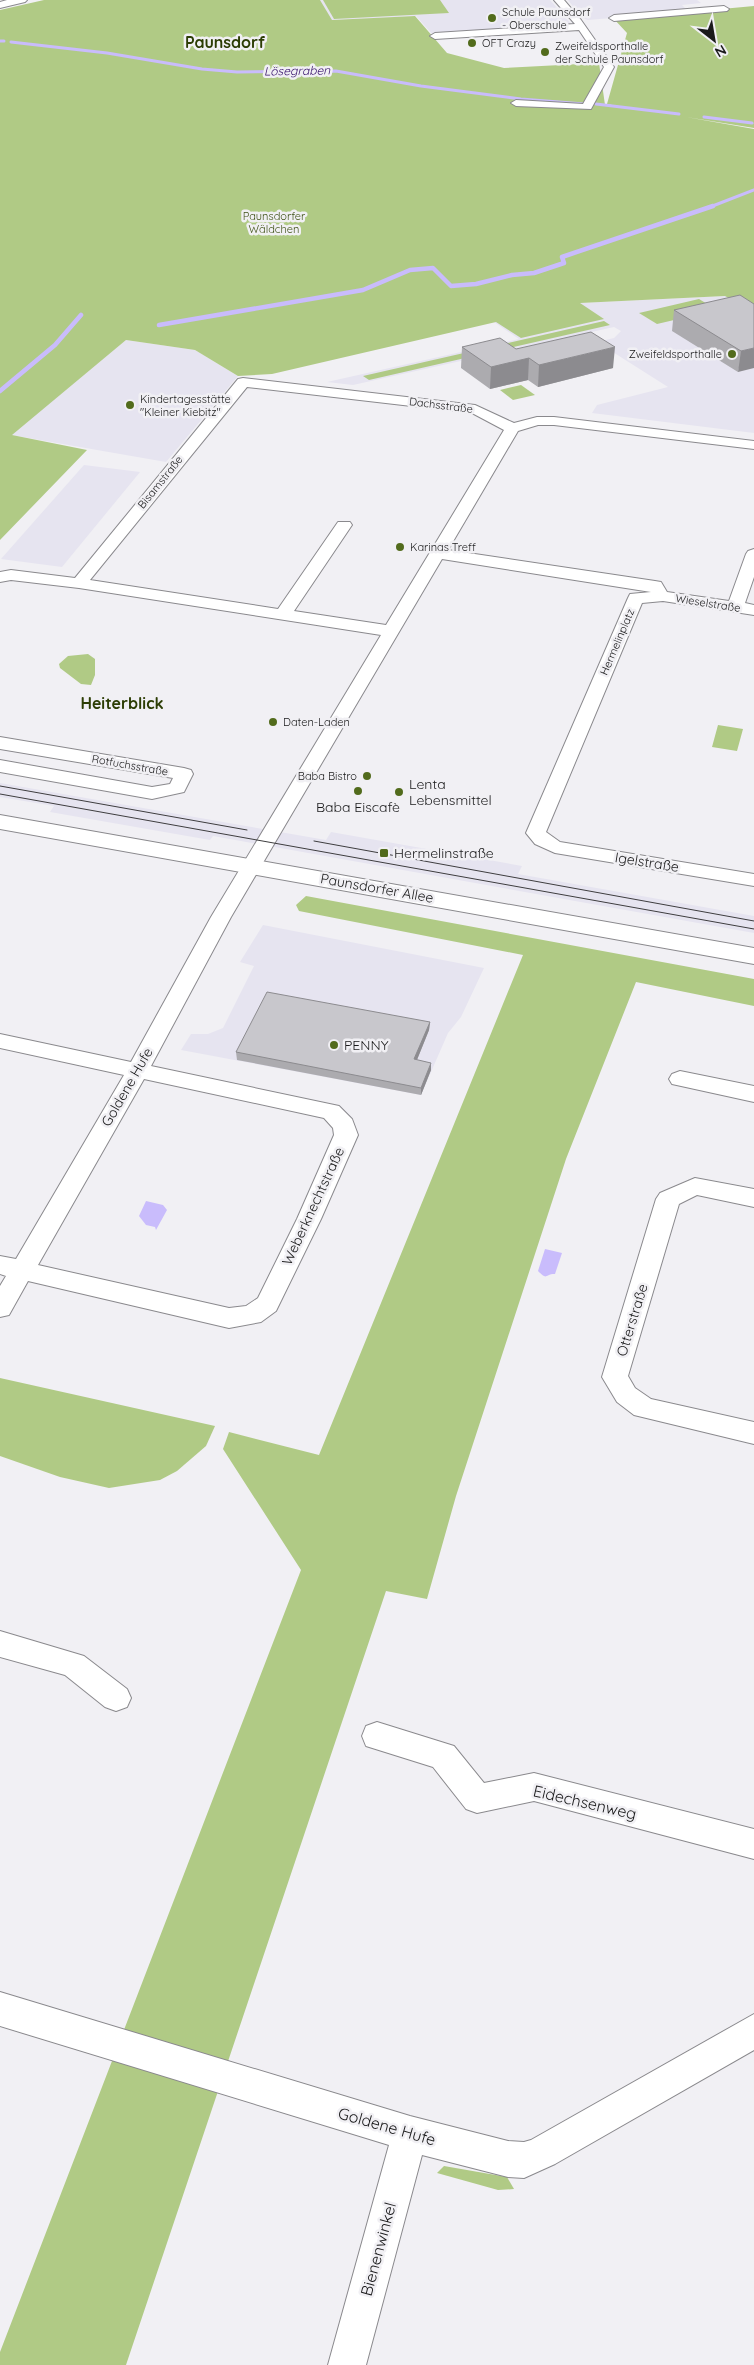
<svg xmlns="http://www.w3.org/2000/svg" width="754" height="2365" font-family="Quicksand,sans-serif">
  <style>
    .built { fill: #e6e4f0 }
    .green { fill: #b0ca85 }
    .water { fill: #c9bcfc }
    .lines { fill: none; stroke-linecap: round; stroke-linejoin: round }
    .stream-far1 { stroke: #c9bcfc; stroke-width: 3 }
    .stream { stroke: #c9bcfc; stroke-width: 4.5 }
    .street-casing { stroke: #8a898d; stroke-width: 2 }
    .secondary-casing { stroke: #8a898d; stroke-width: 2 }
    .primary-casing { stroke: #8a898d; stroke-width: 2 }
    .street { fill: #fff; fill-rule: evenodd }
    .secondary { fill: #fff; fill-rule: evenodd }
    .primary { fill: #fff; fill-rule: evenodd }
    .tram { stroke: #3e3d3f; stroke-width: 1 }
    .wall { fill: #acabaf }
    .shaded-wall { fill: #8c8b8f }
    .building { fill: #c8c7cc; stroke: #8c8b8f }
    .poi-dot { fill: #526b1c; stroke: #f1f0f4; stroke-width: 2 }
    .labels { text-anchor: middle; stroke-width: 5; stroke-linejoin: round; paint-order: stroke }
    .far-poi-label { font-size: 11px; fill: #1a1a1b; stroke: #f1f0f4; text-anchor: start }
    .far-park-label { font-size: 11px; fill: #3d5015; stroke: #f1f0f4 }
    .far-street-label { font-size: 11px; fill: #1a1a1b; stroke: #f1f0f4 }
    .far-water-label { font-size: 12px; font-style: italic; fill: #320b68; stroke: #f1f0f4 }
    .poi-label { font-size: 14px; fill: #1a1a1b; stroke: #f1f0f4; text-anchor: start }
    .street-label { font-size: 14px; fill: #1a1a1b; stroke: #f1f0f4 }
    .far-district-label { font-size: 16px; font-weight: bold; fill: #2c3d04; stroke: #f1f0f4 }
    .near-street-label { font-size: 16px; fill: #1a1a1b; stroke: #f1f0f4 }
  </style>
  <rect width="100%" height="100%" fill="#f1f0f4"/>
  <g class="built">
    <polygon points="320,0 550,0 573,26 433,35 416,16 331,20"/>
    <polygon points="568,0 697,0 701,3 682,5 687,10 684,12 588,20 582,18"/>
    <polygon points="726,296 754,312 754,433 592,413 597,405 668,387 597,342 614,338 621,331 614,327 353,385 327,382 519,339 494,322 579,303"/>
    <polygon points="126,340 195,350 238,376 166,462 11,435"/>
    <polygon points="84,465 140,472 62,567 1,559"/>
    <polygon points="0,783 326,840 331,832 522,866 518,874 754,916 754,933 213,836 210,840 50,812 54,806 0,797"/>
    <polygon points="263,925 484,968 461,1017 448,1033 421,1095 181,1050 191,1034 208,1034 223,1028 254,966 240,962"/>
  </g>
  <g class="green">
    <polygon points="44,0 320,0 332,20 415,16 447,53 504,68 599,63 605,105 632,109 607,104 627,33 614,19 754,6 754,128 686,117 754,129 754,312 725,296 580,303 604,319 521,338 496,322 272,374 238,376 195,350 126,340 12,435 87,450 0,540 0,10"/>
    <polygon points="323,0 440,0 449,13 334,19"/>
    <polygon points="699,299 717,310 657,324 639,313"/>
    <polygon points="604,321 610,325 369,380 363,376"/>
    <polygon points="521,385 535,395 513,400 500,390"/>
    <polygon points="88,654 95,659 95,675 91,685 81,684 60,668 59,664 68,656"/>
    <polygon points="718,725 743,729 737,751 712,747"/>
    <polygon points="306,896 754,979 754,1006 636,982 566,1159 456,1496 427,1599 386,1591 126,2365 0,2365 0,2352 301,1570 223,1449 229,1432 319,1455 523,955 299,911 296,905"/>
    <polygon points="0,1378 215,1426 206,1446 177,1471 160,1480 109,1488 60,1477 0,1456"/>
    <polygon points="444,2166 507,2177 514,2189 498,2190 437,2173"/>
  </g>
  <g class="water">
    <polygon points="146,1201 163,1205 167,1210 156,1230 155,1227 146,1225 139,1216"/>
    <path d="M545,1249l17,4 -7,21c-11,0 -7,7 -17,-3z"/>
  </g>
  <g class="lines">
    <g class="stream-far1">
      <polyline points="0,41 4,41"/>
      <polyline points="11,42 107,53 202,69 237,72 336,71 421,86 521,99 584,104"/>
      <polyline points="596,104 679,114"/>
      <polyline points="704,117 752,123"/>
      <polyline points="710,207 754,190"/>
    </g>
    <g class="stream">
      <polyline points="159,325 363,290 410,270 433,268 451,286 476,284 512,275 534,273 564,263 562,257 713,206"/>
      <polyline points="0,391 55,345 81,315"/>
    </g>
    <defs>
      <g id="street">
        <polygon points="554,0 564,0 581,20 614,67 591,109 516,106 511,103 516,100 583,104 604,67 579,30 435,39 430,36 435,33 575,24"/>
        <polygon points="724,6 729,9 727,11 614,21 609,18 614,15"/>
        <path d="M243,378l232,27 39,18 23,-6h17l200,24v8l-200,-24h-16l-20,6 -70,119 207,31 6,1 6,10 62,9 17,-47 2,-3 6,-2v28l-9,26 9,2v10l-91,-14 -21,2 -96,229 14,10 194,32v12l-199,-33 -20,-9 -9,-11 102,-235 2,-4 21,-2 -209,-33 -211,358 -80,149 188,40 13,13 6,16 -37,84 -45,92 -15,11 -32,6 -201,-47 -19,34 -9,2v-31l6,-10 -6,-2v-18l16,3 108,-184 -124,-27v-14l131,28 80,-145 170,-282 -302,-47 -68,-8 -11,2v-10l11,-2 64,8 163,-199zM247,387l225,26 32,17 -118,195 -92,-14 58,-86 -2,-3h-12l-60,87 -188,-29zM144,1079l180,39 9,10 1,7 -37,84 -39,79 -12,8 -17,2 -191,-43z"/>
        <polygon points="0,737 184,768 191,770 193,774 184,792 152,799 0,772 0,760 152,787 170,784 173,778 0,749"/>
        <polygon points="680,1071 754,1086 754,1102 672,1084 669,1079 672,1074"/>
        <polygon points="695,1178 754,1189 754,1207 697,1195 679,1204 628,1376 635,1388 651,1399 754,1422 754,1444 634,1415 617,1402 602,1377 656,1199 660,1193"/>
        <polygon points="0,1631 84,1656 127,1689 131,1698 127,1707 116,1711 105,1707 65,1675 0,1657"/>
        <polygon points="377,1722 454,1746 484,1783 534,1773 754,1829 754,1859 534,1801 477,1813 466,1809 433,1767 366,1746 362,1736 366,1726"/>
        <polygon points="0,1992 410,2116 508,2141 524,2142 531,2140 754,2014 754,2050 555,2164 524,2178 508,2177 422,2155 366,2365 328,2365 389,2145 0,2026"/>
      </g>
      <polygon id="secondary" points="0,815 754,948 754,964 0,829"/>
      <polygon id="primary" points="7,0 27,0 25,2 0,8 0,2"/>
    </defs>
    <use href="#street" class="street-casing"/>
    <use href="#secondary" class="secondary-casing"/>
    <use href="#primary" class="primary-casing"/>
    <use href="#street" class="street"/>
    <use href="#secondary" class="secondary"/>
    <use href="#primary" class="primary"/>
    <g class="tram">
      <polyline points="0,786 247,830"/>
      <polyline points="0,794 754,929"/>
      <polyline points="314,841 754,921"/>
    </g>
  </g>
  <g class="wall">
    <polygon points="754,304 738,372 672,331 674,310"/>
    <polygon points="462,347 613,368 538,387 528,380 490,389 461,368"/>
    <polygon points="430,1022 429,1030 417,1060 431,1063 431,1070 421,1095 237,1060 236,1052"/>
  </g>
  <g class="shaded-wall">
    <polygon points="615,347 613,368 538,387 539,365"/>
    <polygon points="754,348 754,368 738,372 741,351"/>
    <polygon points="529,358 528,380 490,389 491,367"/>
    <polygon points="430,1022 429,1030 414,1067 414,1059"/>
    <polygon points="431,1063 431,1070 421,1095 421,1088"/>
  </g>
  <g class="building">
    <polygon points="740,295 754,304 754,348 741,351 674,310"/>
    <polygon points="591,332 615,347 539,365 529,358 491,367 462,347 500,338 516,349"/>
    <polygon points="267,992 430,1022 414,1059 431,1063 421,1088 236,1052"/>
  </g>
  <g class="poi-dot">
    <circle cx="492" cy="18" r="5"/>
    <circle cx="472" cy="43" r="5"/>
    <circle cx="545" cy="52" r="5"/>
    <circle cx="732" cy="354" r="5"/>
    <circle cx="130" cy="405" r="5"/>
    <circle cx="400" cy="547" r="5"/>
    <circle cx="273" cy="722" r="5"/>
    <circle cx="367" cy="776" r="5"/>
    <circle cx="358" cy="791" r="5"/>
    <circle cx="399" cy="792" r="5"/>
    <rect x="379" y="848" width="10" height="10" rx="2.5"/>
    <circle cx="334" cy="1045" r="5"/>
  </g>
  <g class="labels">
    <g class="far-poi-label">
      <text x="502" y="16">Schule Paunsdorf<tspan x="502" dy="13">- Oberschule</tspan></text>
      <text x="482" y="47">OFT Crazy</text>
      <text x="555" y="50">Zweifeldsporthalle<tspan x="555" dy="13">der Schule Paunsdorf</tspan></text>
      <text x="722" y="358" text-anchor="end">Zweifeldsporthalle</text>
      <text x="140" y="403">Kindertagesstätte<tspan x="140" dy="13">"Kleiner Kiebitz"</tspan></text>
      <text x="410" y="551">Karinas Treff</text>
      <text x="283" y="726">Daten-Laden</text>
      <text x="357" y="780" text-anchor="end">Baba Bistro</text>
    </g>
    <g class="far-park-label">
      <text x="274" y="220">Paunsdorfer<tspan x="274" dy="13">Wäldchen</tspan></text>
    </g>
    <g class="far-street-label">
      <text transform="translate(441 405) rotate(7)" y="4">Dachsstraße</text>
      <text transform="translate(160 482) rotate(-51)" y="4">Bisamstraße</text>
      <text transform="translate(708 603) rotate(9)" y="4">Wieselstraße</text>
      <text transform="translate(617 642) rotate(-67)" y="4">Hermelinplatz</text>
      <text transform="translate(130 765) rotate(10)" y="4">Rotfuchsstraße</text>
    </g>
    <g class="far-water-label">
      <text transform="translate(297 71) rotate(-1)" y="4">Lösegraben</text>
    </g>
    <g class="poi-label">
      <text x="409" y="789">Lenta<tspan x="409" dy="16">Lebensmittel</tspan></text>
      <text x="358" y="812" text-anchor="middle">Baba Eiscafè</text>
      <text x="394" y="858">Hermelinstraße</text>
      <text x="344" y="1050">PENNY</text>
    </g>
    <g class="street-label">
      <text transform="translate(647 862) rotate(9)" y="5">Igelstraße</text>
      <text transform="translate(377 888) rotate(10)" y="5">Paunsdorfer Allee</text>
      <text transform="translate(127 1087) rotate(-60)" y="5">Goldene Hufe</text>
      <text transform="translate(313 1206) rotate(-65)" y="5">Weberknechtstraße</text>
      <text transform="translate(632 1320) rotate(-73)" y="5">Otterstraße</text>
    </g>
    <g class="far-district-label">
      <text x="225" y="48">Paunsdorf</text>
      <text x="122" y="709">Heiterblick</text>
    </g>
    <g class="near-street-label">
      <text transform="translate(585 1802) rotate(13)" y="6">Eidechsenweg</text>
      <text transform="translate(387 2126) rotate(16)" y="6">Goldene Hufe</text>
      <text transform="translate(378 2249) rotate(-75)" y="6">Bienenwinkel</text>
    </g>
  </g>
  <g transform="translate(714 40) rotate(149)" stroke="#f1f0f4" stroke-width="4" paint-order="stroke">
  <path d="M0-4L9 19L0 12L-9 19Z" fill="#1a1a1b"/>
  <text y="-8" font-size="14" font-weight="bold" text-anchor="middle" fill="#1a1a1b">N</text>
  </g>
</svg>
